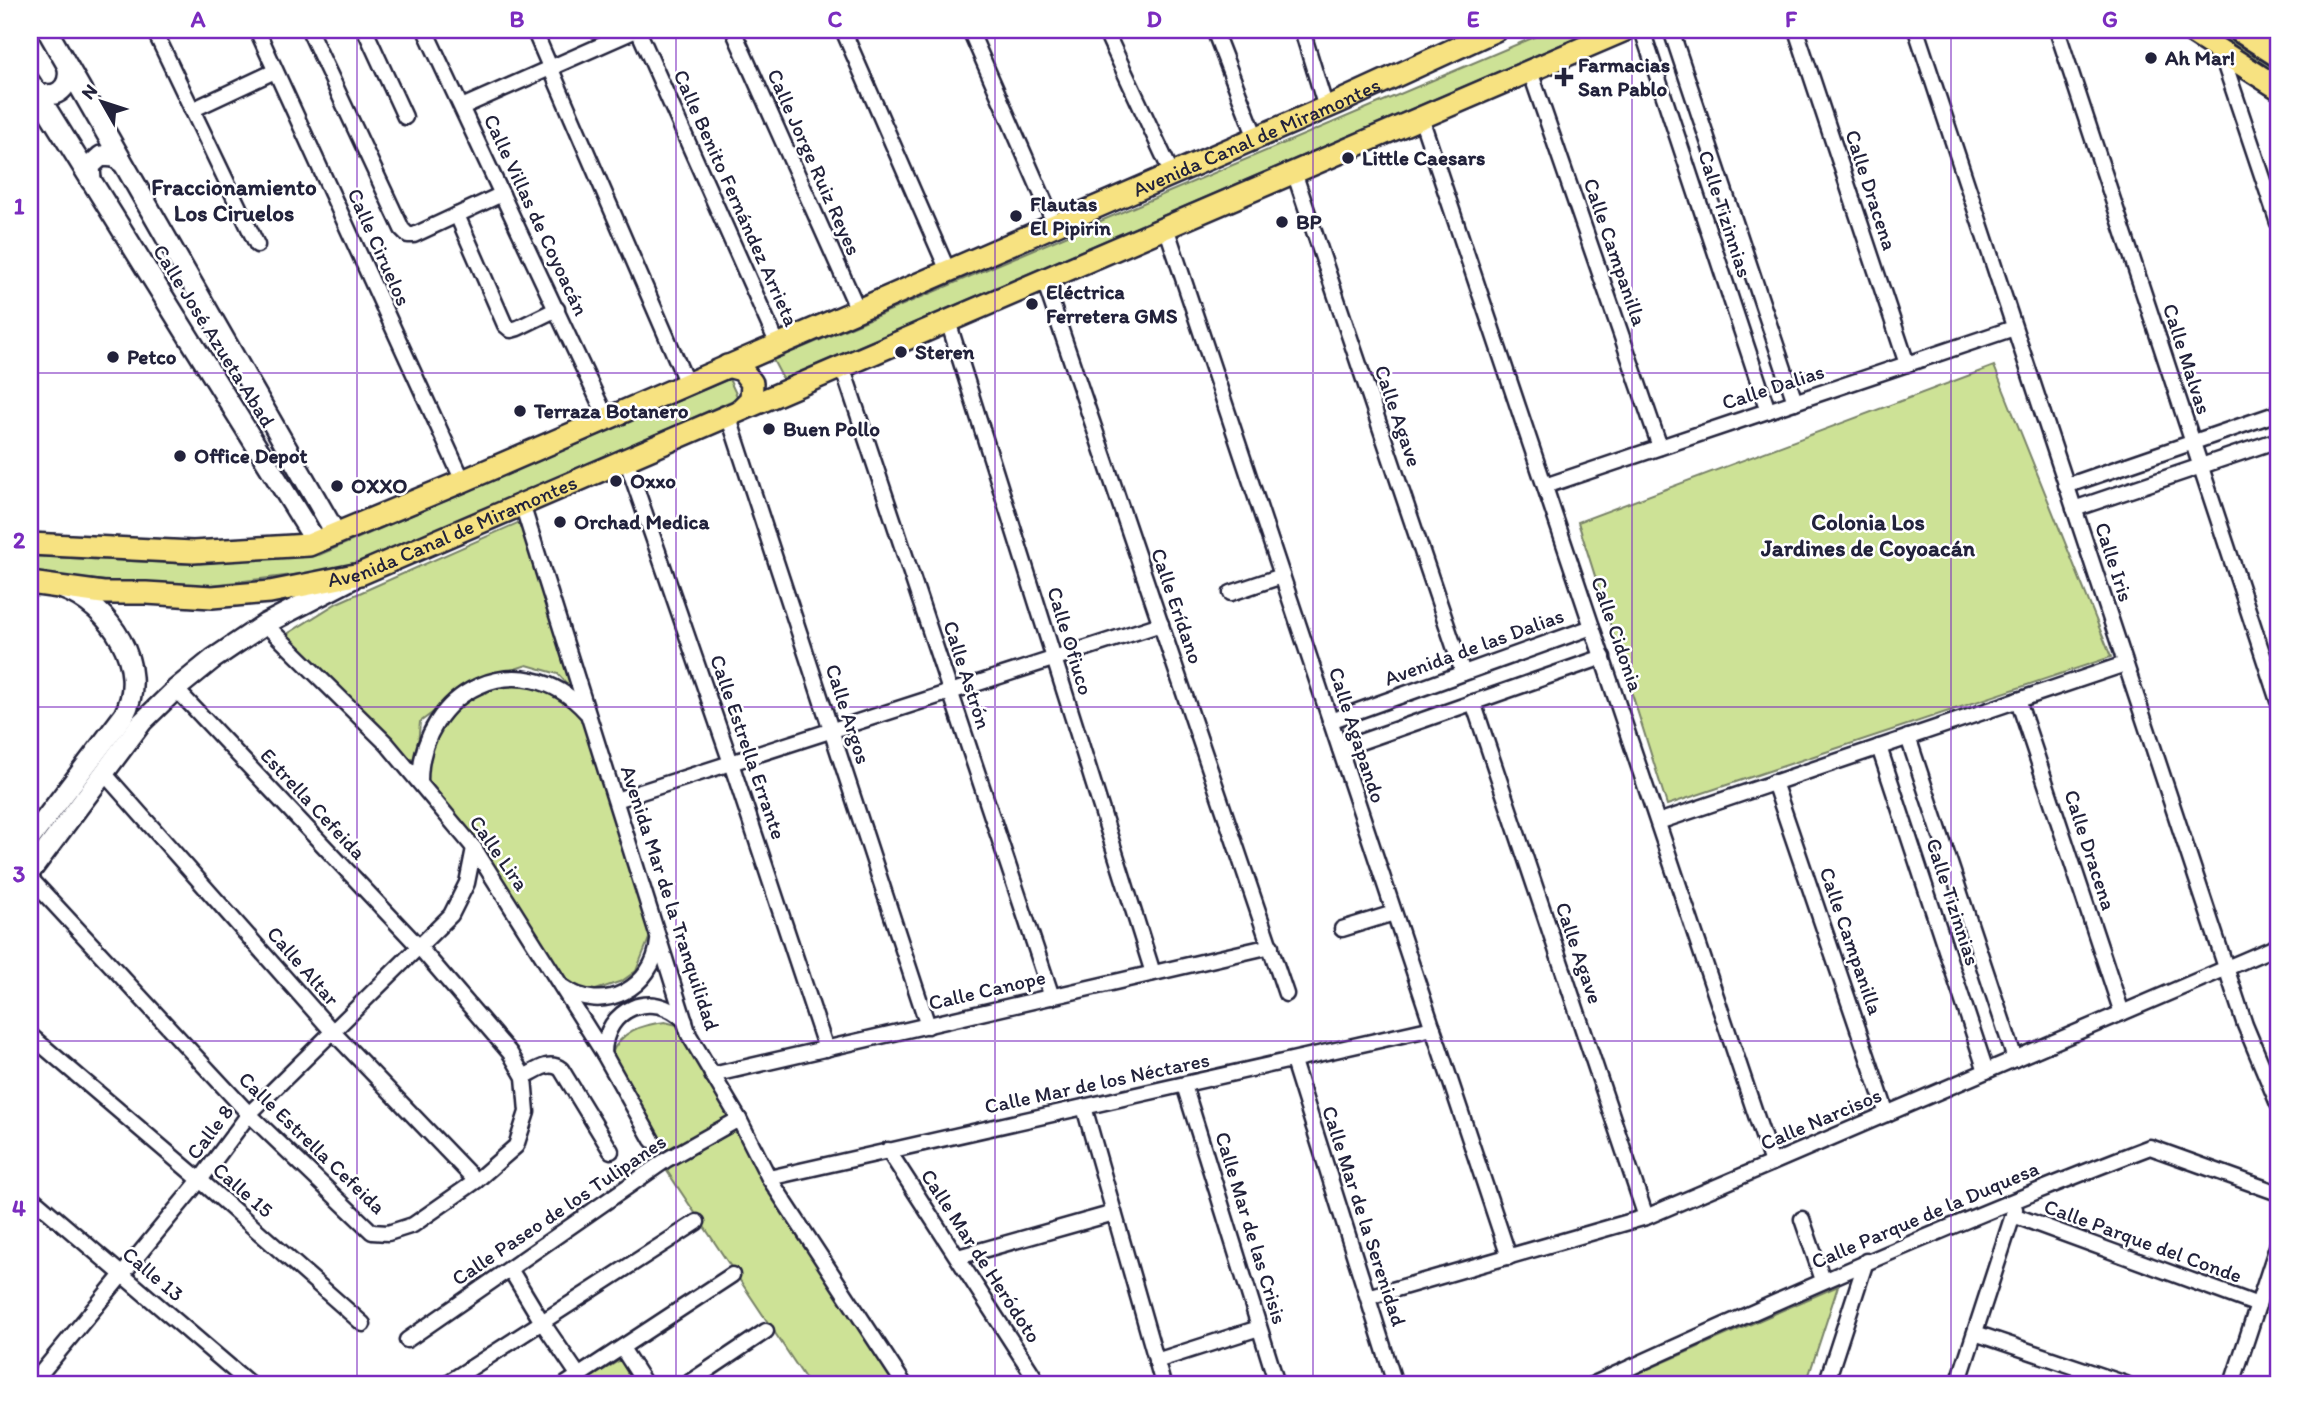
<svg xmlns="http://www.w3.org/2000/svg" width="2308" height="1414" font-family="Itim,sans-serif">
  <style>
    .green { fill: #cde296; stroke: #788268; stroke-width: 2 }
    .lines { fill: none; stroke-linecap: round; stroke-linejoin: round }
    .street-casing { stroke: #22223b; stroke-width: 19 }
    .secondary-casing { stroke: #22223b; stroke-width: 24 }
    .primary-casing { stroke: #22223b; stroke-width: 26 }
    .street { stroke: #fff; stroke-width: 14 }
    .secondary { stroke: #fff; stroke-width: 19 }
    .primary { stroke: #f7e281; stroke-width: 21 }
    .grid { fill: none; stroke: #7b2cbf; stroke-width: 2; stroke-opacity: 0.55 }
    .poi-dot { fill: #22223b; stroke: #fff; stroke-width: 2.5 }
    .labels { text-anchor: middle; stroke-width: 5; stroke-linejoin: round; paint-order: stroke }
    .poi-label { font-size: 21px; font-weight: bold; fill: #22223b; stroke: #fff; text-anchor: start }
    .street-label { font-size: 21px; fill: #22223b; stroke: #fff }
    .neighbourhood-label { font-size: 23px; font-weight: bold; fill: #22223b; stroke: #fff }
    .neatline { fill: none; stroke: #7b2cbf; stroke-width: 2.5 }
    .grid-label { font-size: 23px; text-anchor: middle; font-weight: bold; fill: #7b2cbf }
  </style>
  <rect width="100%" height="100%" fill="#fff"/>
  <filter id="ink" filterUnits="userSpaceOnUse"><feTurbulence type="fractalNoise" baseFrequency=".0143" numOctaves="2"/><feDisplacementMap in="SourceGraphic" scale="14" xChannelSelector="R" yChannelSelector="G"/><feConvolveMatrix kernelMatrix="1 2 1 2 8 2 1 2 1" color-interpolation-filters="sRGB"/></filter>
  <g filter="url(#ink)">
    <g class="green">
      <polygon points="1551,30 1595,30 783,379 773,360"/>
      <polygon points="2209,30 2213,30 2278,71 2278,77"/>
      <polygon points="1994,366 2111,657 1667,805 1578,522"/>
      <polygon points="729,379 738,398 350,568 187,588 30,574 30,556 190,564 319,555"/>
      <polygon points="522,521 580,698 558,674 527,665 496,675 463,690 420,722 416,769 281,638 337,603"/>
      <polygon points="519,675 532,675 586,719 652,931 636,971 622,981 590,992 564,981 428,788 426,777 434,729 444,717 473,697"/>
      <path d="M665,1022l16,4 51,91 -64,35 -57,-97c10,-24 29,-30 54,-33z"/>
      <polygon points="737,1127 897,1384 809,1384 665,1168"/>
      <polygon points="1838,1286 1806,1384 1614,1384"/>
      <polygon points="622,1359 638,1384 580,1384"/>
    </g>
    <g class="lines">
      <defs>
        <g id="street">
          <polyline points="154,30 257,245"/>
          <polyline points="257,30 463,481"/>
          <polyline points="309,30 402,229 408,235 414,235 502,194"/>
          <polyline points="365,30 405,117"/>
          <polyline points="425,30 607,419"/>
          <polyline points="534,30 687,384"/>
          <polyline points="638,30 778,345"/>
          <polyline points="733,30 858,310"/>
          <polyline points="843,30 948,271"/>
          <polyline points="970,30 1055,225"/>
          <polyline points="1105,30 1172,174"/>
          <polyline points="1214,30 1256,138"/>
          <polyline points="1302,30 1326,108"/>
          <polyline points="1642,30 1768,411"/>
          <polyline points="1671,30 1795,402"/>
          <polyline points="1796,30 1907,364"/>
          <polyline points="1916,30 2245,1025 2278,1104"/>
          <polyline points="2057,30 2278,701"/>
          <polyline points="2220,50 2278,223"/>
          <polyline points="1530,71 1660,447"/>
          <polyline points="462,107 636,30"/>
          <polyline points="192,110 275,71"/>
          <polyline points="1421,118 1772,1163"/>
          <polyline points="1294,172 1463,673"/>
          <polyline points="457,215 505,325 511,330 518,328 557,309"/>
          <polyline points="1166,227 1509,1257"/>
          <polyline points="1044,280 1286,994"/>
          <polyline points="948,321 1153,973"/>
          <polyline points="842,366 1052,997"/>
          <polyline points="728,415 928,1026"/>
          <polyline points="626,459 731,763 826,1049"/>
          <polyline points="1545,486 2014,328"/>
          <polyline points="2066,486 2278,413"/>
          <polyline points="522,504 689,1035 739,1119 769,1178 904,1384"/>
          <polyline points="2074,509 2278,440"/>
          <polyline points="1231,593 1282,576"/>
          <polyline points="265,624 387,744 474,848 604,1054 652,1140"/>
          <polyline points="2018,700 2122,1013"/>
          <polyline points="1473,702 1646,1217"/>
          <polyline points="1330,721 1592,627"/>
          <polyline points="1908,737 2015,1059"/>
          <polyline points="1879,747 1986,1071"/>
          <polyline points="1340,749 1603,657"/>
          <polyline points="104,773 332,1031 476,1181"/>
          <polyline points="1774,782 1887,1114"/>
          <path d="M420,783c-1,-93 102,-142 166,-71"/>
          <polyline points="616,800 1161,624"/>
          <polyline points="1658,822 2125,664"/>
          <polyline points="30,878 249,1114 372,1232 388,1233 413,1225 476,1181 516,1146 527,1112 524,1077 510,1053 420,948 176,689"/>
          <polyline points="1342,929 1394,913"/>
          <path d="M563,987c40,29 91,0 95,-46"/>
          <polyline points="30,1035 200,1180 363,1324"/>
          <path d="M604,1054c0,-46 49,-66 81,-33"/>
          <polyline points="1293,1061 1395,1384"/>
          <polyline points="712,1075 1271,946"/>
          <path d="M524,1077c13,-7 25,-17 37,-8l50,82"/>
          <polyline points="1184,1085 1277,1384"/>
          <polyline points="1084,1107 1163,1384"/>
          <polyline points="888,1150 1039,1384"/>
          <polyline points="769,1178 1433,1028"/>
          <polyline points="30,1196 250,1384"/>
          <polyline points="2013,1215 2258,1305"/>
          <polyline points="1802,1219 1823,1280"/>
          <polyline points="958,1257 1114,1213"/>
          <polyline points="510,1269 542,1322 579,1376"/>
          <polyline points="1368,1297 1646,1217 2278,946"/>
          <polyline points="1975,1333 2126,1384"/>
          <polyline points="407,1340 666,1160 739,1119"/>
          <polyline points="622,1348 645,1384"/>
          <polyline points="1156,1361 1259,1328"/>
          <polyline points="32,1384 200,1180 249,1114 451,915 467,883 474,848"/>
          <polyline points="446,1384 697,1222"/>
          <polyline points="566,1384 732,1275"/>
          <polyline points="687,1384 766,1331"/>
          <path d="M1594,1384c184,-84 367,-165 556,-237l128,46"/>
          <polyline points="1826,1384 1866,1261"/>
          <polyline points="1958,1384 2015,1209"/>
          <polyline points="2232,1384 2278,1244"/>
        </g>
        <g id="secondary">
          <polyline points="47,30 336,534"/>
          <polyline points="30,82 316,542"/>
          <path d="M34,90c19,12 37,0 34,-22"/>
          <polyline points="91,181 90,166 101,156 115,157 121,162"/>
          <path d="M30,839l94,-124c26,-48 -14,-109 -61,-126"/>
          <polyline points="30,872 142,722 176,689 213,659 265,624 352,579"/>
        </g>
        <g id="primary">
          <polyline points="2188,30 2278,88"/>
          <polyline points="2238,30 2278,56"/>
          <polyline points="727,366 742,370 752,383 751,399 740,410"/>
          <path id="s1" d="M30,544l163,8 116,-7 154,-64 876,-379 157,-72"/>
          <path id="s2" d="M30,583l73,10h43l66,4 58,-5 90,-18 1265,-544"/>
        </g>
      </defs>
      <use href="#street" class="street-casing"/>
      <use href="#secondary" class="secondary-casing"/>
      <use href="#primary" class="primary-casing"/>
      <use href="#street" class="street"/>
      <use href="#secondary" class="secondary"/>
      <use href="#primary" class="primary"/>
    </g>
  </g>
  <path class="grid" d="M357,30v1354M676,30v1354M995,30v1354M1313,30v1354M1632,30v1354M1951,30v1354M30,373h2248M30,707h2248M30,1041h2248"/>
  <g class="poi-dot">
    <circle cx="2151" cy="58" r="7"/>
    <path d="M1560.5 66.5h7v7h7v7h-7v7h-7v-7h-7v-7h7z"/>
    <circle cx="1348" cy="158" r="7"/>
    <circle cx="1016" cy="216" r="7"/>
    <circle cx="1282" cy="222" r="7"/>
    <circle cx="1032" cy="304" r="7"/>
    <circle cx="901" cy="352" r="7"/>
    <circle cx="113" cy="357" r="7"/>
    <circle cx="520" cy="411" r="7"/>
    <circle cx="769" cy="429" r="7"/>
    <circle cx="180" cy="456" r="7"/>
    <circle cx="616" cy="481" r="7"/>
    <circle cx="337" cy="486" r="7"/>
    <circle cx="560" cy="522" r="7"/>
  </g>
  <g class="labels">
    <g class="poi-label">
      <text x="2165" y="65">Ah Mar!</text>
      <text x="1578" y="72">Farmacias<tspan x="1578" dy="24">San Pablo</tspan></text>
      <text x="1362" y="165">Little Caesars</text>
      <text x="1030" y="211">Flautas<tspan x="1030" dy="24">El Pipirin</tspan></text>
      <text x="1296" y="229">BP</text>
      <text x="1046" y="299">Eléctrica<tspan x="1046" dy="24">Ferretera GMS</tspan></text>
      <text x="915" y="359">Steren</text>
      <text x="127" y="364">Petco</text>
      <text x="534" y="418">Terraza Botanero</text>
      <text x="783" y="436">Buen Pollo</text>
      <text x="194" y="463">Office Depot</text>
      <text x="630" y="488">Oxxo</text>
      <text x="351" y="493">OXXO</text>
      <text x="574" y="529">Orchad Medica</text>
    </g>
    <g class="street-label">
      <text dy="7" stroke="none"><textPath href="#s1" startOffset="1311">Avenida Canal de Miramontes</textPath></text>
      <text transform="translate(814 162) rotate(66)" y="7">Calle Jorge Ruiz Reyes</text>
      <text transform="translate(1871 190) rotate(72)" y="7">Calle Dracena</text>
      <text transform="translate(736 198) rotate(66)" y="7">Calle Benito Fernández Arrieta</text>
      <text transform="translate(1725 214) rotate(72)" y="7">Calle Tizinnias</text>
      <text transform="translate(536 215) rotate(65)" y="7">Calle Villas de Coyoacán</text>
      <text transform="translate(379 247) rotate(66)" y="7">Calle Ciruelos</text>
      <text transform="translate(1615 252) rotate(71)" y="7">Calle Campanilla</text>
      <text transform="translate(214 336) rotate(58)" y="7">Calle José Azueta Abad</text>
      <text transform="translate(2187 359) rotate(72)" y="7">Calle Malvas</text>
      <text transform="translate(1773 387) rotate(-18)" y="7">Calle Dalias</text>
      <text transform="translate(1398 416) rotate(71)" y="7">Calle Agave</text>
      <text dy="7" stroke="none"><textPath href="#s2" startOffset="434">Avenida Canal de Miramontes</textPath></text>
      <text transform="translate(2114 562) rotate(72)" y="7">Calle Iris</text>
      <text transform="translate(1177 606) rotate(71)" y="7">Calle Erídano</text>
      <text transform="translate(1617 634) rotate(71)" y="7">Calle Cidonia</text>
      <text transform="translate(1070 641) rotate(73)" y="7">Calle Ofiuco</text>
      <text transform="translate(1474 647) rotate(-20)" y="7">Avenida de las Dalias</text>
      <text transform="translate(967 675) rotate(72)" y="7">Calle Astrón</text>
      <text transform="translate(848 714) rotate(72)" y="7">Calle Argos</text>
      <text transform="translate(1357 735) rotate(72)" y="7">Calle Agapando</text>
      <text transform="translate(748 747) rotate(71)" y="7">Calle Estrella Errante</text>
      <text transform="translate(313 804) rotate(47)" y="7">Estrella Cefeida</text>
      <text transform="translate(2090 850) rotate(72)" y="7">Calle Dracena</text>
      <text transform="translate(499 853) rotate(55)" y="7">Calle Lira</text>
      <text transform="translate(670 898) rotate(72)" y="7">Avenida Mar de la Tranquilidad</text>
      <text transform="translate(1953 902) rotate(72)" y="7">Calle Tizinnias</text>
      <text transform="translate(1851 941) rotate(71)" y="7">Calle Campanilla</text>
      <text transform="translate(1579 953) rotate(71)" y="7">Calle Agave</text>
      <text transform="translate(303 966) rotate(49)" y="7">Calle Altar</text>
      <text transform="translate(987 990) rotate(-13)" y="7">Calle Canope</text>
      <text transform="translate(1097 1083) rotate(-12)" y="7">Calle Mar de los Néctares</text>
      <text transform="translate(1821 1119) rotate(-23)" y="7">Calle Narcisos</text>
      <text transform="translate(210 1132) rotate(-53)" y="7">Calle 8</text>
      <text transform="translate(312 1143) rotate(44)" y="7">Calle Estrella Cefeida</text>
      <text transform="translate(243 1190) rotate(41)" y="7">Calle 15</text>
      <text transform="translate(559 1210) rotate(-34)" y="7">Calle Paseo de los Tulipanes</text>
      <text transform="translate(1925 1215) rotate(-23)" y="7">Calle Parque de la Duquesa</text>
      <text transform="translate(1364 1216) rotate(72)" y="7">Calle Mar de la Serenidad</text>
      <text transform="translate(1251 1228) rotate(73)" y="7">Calle Mar de las Crisis</text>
      <text transform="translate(2143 1241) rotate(20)" y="7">Calle Parque del Conde</text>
      <text transform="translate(981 1256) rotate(57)" y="7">Calle Mar de Heródoto</text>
      <text transform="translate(153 1274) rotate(40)" y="7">Calle 13</text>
    </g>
    <g class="neighbourhood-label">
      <text x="234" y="195">Fraccionamiento<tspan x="234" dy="26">Los Ciruelos</tspan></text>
      <text x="1868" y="530">Colonia Los<tspan x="1868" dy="26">Jardines de Coyoacán</tspan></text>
    </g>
  </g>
  <rect width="2308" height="1414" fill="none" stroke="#fff" stroke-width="77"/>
  <g transform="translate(102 102) rotate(309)" stroke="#ffffff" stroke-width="5" paint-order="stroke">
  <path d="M0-5L12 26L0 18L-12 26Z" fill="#22223b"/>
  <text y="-10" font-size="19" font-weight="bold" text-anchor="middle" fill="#22223b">N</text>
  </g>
  <rect x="38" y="38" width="2232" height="1338" class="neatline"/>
  <g class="grid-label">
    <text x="198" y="27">A</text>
    <text x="517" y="27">B</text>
    <text x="835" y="27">C</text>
    <text x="1154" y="27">D</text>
    <text x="1473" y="27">E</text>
    <text x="1791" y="27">F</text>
    <text x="2110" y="27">G</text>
    <text x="19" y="214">1</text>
    <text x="19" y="548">2</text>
    <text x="19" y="882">3</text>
    <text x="19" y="1216">4</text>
  </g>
</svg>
